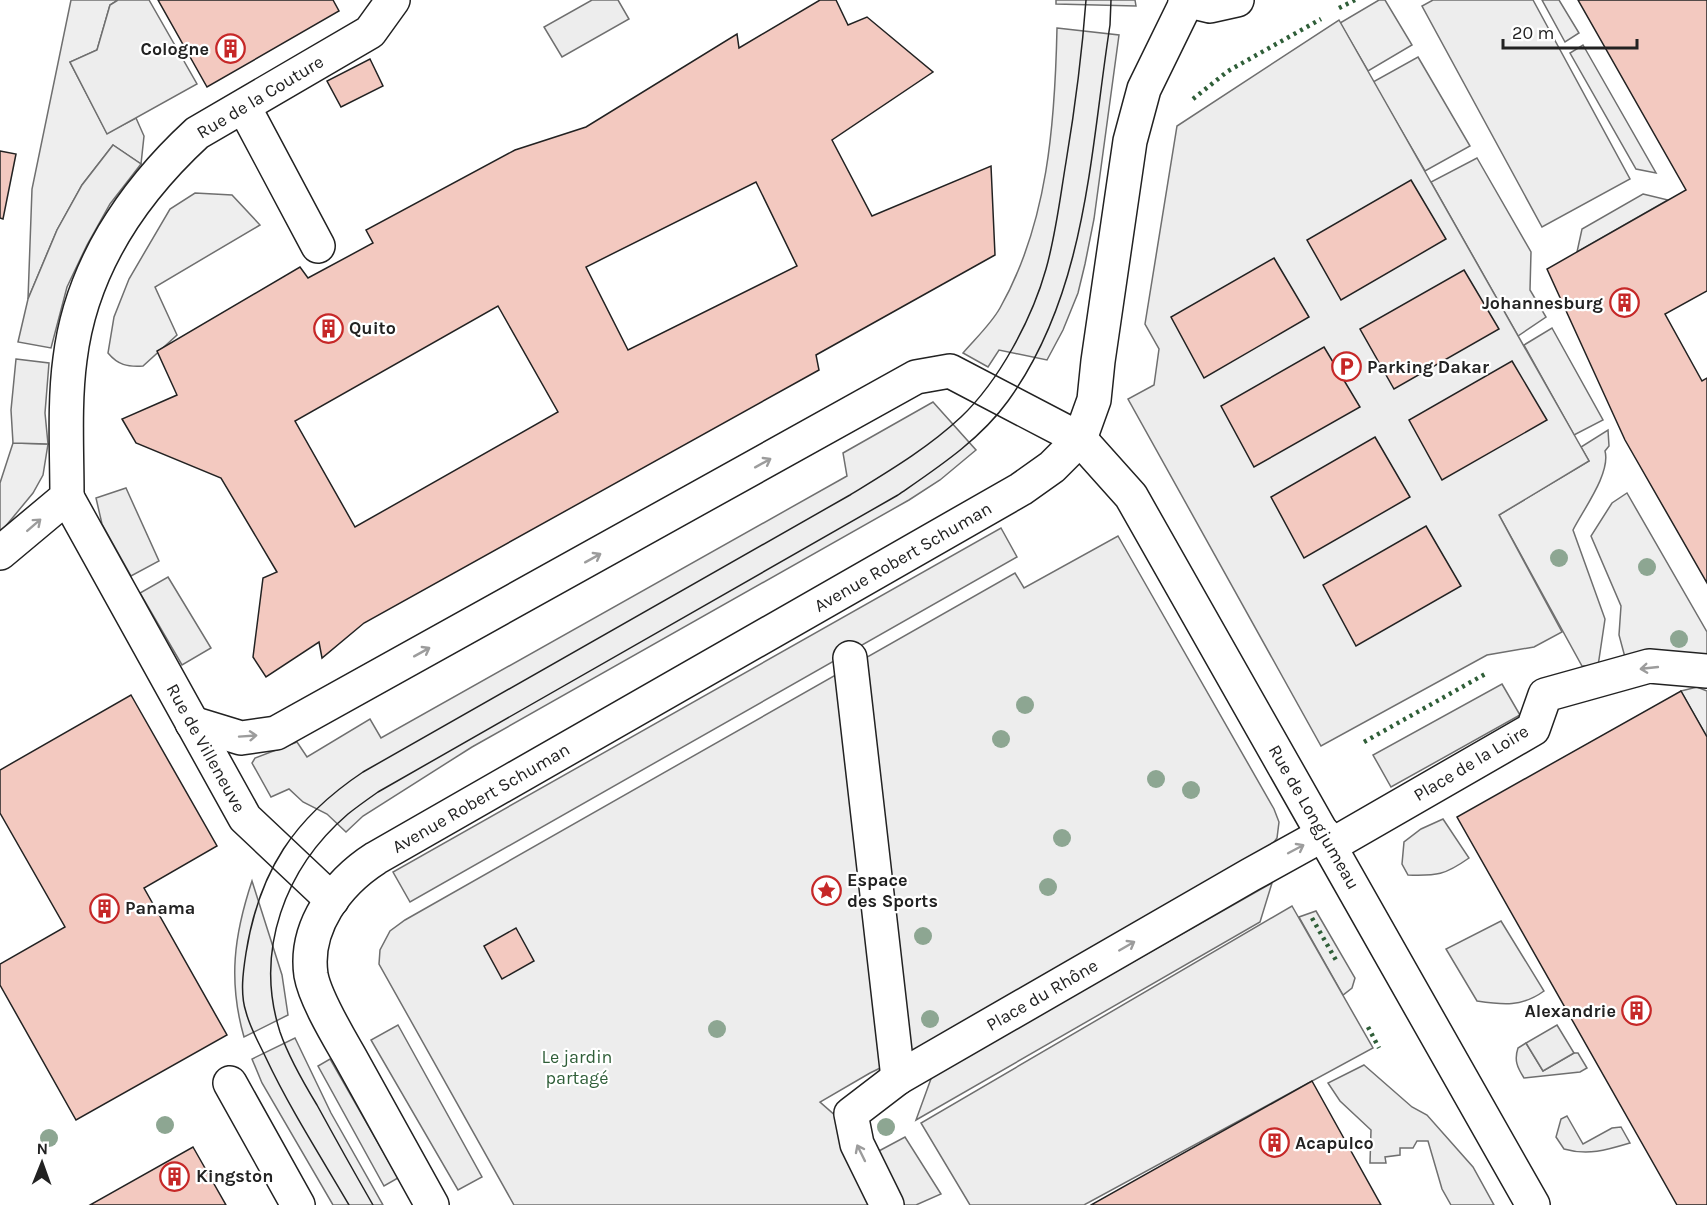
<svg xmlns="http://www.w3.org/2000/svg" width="1707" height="1205" font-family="Karla,sans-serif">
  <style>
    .green { fill: #eee; stroke: #6f6f6f; stroke-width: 1.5 }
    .parking { fill: #ededed; stroke: #6f6f6f; stroke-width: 1.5 }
    .building { fill: #f3c9c0; stroke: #222; stroke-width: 1.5; fill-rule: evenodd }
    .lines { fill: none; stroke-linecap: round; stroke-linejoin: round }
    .minor-casing { stroke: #222; stroke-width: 36 }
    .minor { stroke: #fff; stroke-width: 33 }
    .tram { stroke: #222; stroke-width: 1.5 }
    .hedge { stroke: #2f5e38; stroke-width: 4.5; stroke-dasharray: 3 4.5; stroke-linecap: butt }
    .tree { fill: #8da692 }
    .oneway { stroke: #9c9c9c }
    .labels { text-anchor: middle; stroke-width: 4.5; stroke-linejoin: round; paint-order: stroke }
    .poi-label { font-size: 18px; font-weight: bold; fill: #222; stroke: #fff; text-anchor: start }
    .street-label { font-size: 18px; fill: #222; stroke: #fff }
    .park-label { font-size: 18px; fill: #2f5e38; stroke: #fff }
  </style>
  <rect width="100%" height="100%" fill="#fff"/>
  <g class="green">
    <polygon points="71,0 118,0 110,5 97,50 70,62 107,133 136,118 144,136 141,164 113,145 82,185 57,230 28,299 32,189"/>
    <polygon points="1056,0 1135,0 1136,6 1056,4"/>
    <polygon points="1379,0 1385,0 1412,45 1368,71 1340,23"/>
    <polygon points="1542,0 1559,0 1579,33 1565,42"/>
    <path d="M1057,28l62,7 -25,184 -9,45 -7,29 -15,37 -16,30 -48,-10 -11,17 -25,-14c12,-14 28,-29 37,-45 48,-85 55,-185 57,-280z"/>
    <polygon points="1583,45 1656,173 1636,169 1570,53"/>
    <polygon points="1418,57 1470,146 1425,171 1373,82"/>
    <polygon points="1477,158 1531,252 1530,290 1546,317 1518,336 1431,182"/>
    <path d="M195,193l37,2 28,30 -105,62 22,48 -34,31c-16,1 -25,-1 -35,-13l6,-36 15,-38 41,-70z"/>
    <polygon points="1643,194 1668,200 1577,252 1582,229"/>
    <polygon points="1552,328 1603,420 1574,435 1524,345"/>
    <polygon points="933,402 976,450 940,480 909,500 472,747 363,816 346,832 327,814 303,802 289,789 271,797 252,763 255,758 297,742 307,757 370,719 381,738 847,476 843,453"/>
    <path d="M1608,430l1,16 -4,5c6,22 -22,59 -32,79l32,89 -7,47h-16l-83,-151 90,-54 -8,-14z"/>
    <polygon points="13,443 48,444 43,475 33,493 0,533 0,483"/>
    <polygon points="1627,493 1707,632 1707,659 1626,661 1619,635 1621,606 1591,536 1612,503"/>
    <polygon points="1697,687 1707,691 1707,737 1681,691"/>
    <path d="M1443,819l26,39c-24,17 -32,18 -61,17l-6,-11 2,-22 17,-13z"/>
    <path d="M252,881l30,94 6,40 -44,22c-16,-56 -10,-102 8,-156z"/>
    <polygon points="1316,911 1355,978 1352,988 1343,995 1299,917"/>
    <path d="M1501,921l43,70c-22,16 -41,14 -67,10l-31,-52z"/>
    <polygon points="295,1038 331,1113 383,1205 333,1205 262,1083 252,1059"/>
    <path d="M1526,1043l17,28 31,-18h4l9,15 -7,4 -56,6c-7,-11 -10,-18 -6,-30z"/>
    <path d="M1567,1116l16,28 29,-16 9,-1 9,16c-23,7 -42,13 -66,6l-8,-12 5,-18z"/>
  </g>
  <g class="parking">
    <polygon points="118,0 149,0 197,84 107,134 70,62 97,50 110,5"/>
    <polygon points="592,0 618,0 629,19 562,57 544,27"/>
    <polygon points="1433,0 1533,0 1630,179 1542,227 1422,6"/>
    <polygon points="1339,20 1589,461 1499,515 1562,632 1534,647 1487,655 1321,746 1128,399 1154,385 1159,349 1145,324 1177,126"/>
    <polygon points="113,145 141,164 110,204 87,245 67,287 51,348 18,342 28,299 57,230 82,185"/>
    <polygon points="16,359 49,363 45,413 48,444 13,443 11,410"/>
    <polygon points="126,488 159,561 131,576 102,524 96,498"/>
    <polygon points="1001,528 1017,557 410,902 393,872"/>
    <polygon points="1118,536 1274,809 1279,822 1277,838 1272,845 909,1054 870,1073 820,1102 877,1152 905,1137 941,1194 916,1205 514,1205 379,964 380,950 390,931 405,920 1015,573 1024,588"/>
    <polygon points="168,577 211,648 182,665 140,593"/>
    <polygon points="1502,684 1520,715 1391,787 1373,755"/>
    <polygon points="1272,883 1260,922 916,1120 932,1076"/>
    <polygon points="1292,906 1373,1048 1084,1205 970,1205 921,1123"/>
    <polygon points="398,1025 482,1177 458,1190 371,1040"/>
    <polygon points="1557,1025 1574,1053 1543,1071 1526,1043"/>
    <polygon points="330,1059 398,1178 384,1186 318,1066"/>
    <polygon points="1364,1065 1412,1107 1427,1115 1473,1167 1494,1205 1451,1205 1442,1189 1428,1141 1417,1141 1413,1148 1400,1148 1400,1155 1385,1157 1386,1163 1370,1163 1371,1130 1340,1101 1328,1083"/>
  </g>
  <g class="building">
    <polygon points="158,0 333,0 339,11 207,87"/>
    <path d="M820,0h16l12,25 19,-8 66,55 -101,68 40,76 119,-50 4,89 -179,100 3,15 -455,253 -42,35 -3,-16 -53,35 -13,-20 10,-79 14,-6 -56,-94 -85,-35 -14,-24 55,-24 -20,-44 143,-84 8,11 65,-35 -7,-13 149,-80 71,-23 151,-93 2,14zM756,182l41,84 -169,84 -42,-83zM498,306l60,106 -203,115 -60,-106z"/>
    <polygon points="1578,0 1707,0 1707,291 1665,314 1702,381 1707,378 1707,583 1625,440 1547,269 1686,190"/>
    <polygon points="370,59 383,86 341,107 327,81"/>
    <polygon points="0,151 16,154 3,219 0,218"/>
    <polygon points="1411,180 1446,239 1341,300 1307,240"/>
    <polygon points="1274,258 1309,317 1204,378 1171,317"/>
    <polygon points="1464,270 1499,329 1394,389 1360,329"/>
    <polygon points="1324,347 1360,407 1254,467 1221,406"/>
    <polygon points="1512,361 1547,420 1442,480 1409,420"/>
    <polygon points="1375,437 1410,497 1304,558 1271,497"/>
    <polygon points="1426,526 1461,586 1356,646 1323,585"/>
    <polygon points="1681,691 1707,737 1707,1205 1677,1205 1457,817"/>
    <polygon points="131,695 217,846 144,888 227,1035 76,1120 0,985 0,964 65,927 0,813 0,770"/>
    <polygon points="516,928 534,961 502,979 484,946"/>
    <polygon points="1312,1081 1381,1205 1091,1205"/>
    <polygon points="193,1147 226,1205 90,1205"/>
  </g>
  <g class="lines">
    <defs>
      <g id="minor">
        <polyline points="1185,0 1210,6 1237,0"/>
        <polyline points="244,107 318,246"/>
        <polyline points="67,497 245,818 332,900"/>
        <path d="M0,553l67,-56c0,-45 -3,-94 3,-138 11,-90 62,-166 127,-226l173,-101 23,-32"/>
        <polyline points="850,658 898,1078"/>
        <polyline points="192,723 241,738 276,733 916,377 950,371 1080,439 1131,496 1533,1205"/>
        <polyline points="1330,846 1533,729 1545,695 1649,666 1707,671"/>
        <polyline points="230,1083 298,1205"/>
        <path d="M432,1205c-27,-49 -55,-99 -82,-148 -12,-21 -35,-59 -39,-82 -7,-48 26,-92 65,-117l645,-369 31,-22 28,-28 14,-39 4,-39 32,-220 14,-52 43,-88"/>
        <polyline points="887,1205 857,1144 851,1114 898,1078 1250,875 1324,834"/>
      </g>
    </defs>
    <use href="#minor" class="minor-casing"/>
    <use href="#minor" class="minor"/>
    <g class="tram">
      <path d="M349,1205c-28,-48 -59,-96 -83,-147 -7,-15 -16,-30 -20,-46 -6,-18 -3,-40 0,-59 13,-82 48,-135 117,-181l487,-277c39,-24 78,-47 111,-78 38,-36 71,-98 85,-148 10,-35 14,-71 20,-107 9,-54 16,-108 20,-162"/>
      <path d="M373,1205c-19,-33 -38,-67 -56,-100 -14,-23 -28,-47 -37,-73 -26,-81 5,-164 68,-218 10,-8 20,-15 30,-22l520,-297c39,-27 82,-55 110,-94 79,-109 82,-248 102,-376l1,-25"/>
    </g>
    <g class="hedge">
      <polyline points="1339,8 1355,0"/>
      <polyline points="1193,99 1228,71 1321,19"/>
      <polyline points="1364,742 1487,673"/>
      <polyline points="1312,918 1337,962"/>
      <polyline points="1368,1027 1379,1048"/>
    </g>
  </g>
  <g class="tree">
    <circle cx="1559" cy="558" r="9"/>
    <circle cx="1647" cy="567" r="9"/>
    <circle cx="1679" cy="639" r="9"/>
    <circle cx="1025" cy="705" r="9"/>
    <circle cx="1001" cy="739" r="9"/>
    <circle cx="1156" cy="779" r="9"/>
    <circle cx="1191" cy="790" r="9"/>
    <circle cx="1062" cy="838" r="9"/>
    <circle cx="1048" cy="887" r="9"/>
    <circle cx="923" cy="936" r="9"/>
    <circle cx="930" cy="1019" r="9"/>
    <circle cx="717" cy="1029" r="9"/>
    <circle cx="165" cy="1125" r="9"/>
    <circle cx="886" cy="1127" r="9"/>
    <circle cx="49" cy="1138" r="9"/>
  </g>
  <defs><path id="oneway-shaft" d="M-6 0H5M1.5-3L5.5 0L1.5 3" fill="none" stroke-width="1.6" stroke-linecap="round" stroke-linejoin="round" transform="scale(1.5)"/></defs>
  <g class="oneway">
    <use href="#oneway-shaft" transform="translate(763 463) rotate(-29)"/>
    <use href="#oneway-shaft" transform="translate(34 525) rotate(-41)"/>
    <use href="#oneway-shaft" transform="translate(593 558) rotate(-29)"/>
    <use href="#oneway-shaft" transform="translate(422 652) rotate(-29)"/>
    <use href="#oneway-shaft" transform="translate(1649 668) rotate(174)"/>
    <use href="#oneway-shaft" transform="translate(248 736) rotate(-4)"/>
    <use href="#oneway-shaft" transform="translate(1296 849) rotate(-28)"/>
    <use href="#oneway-shaft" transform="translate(1127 946) rotate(-30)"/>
    <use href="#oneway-shaft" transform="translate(861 1153) rotate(-116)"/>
  </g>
  <defs>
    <symbol id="building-ring" viewBox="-11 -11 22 22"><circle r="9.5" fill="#fff" stroke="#c62828" stroke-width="1.5"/><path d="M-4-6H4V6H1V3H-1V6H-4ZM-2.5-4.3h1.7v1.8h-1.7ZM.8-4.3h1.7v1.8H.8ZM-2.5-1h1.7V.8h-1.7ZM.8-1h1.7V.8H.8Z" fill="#c62828"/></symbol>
    <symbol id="parking-ring" viewBox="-11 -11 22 22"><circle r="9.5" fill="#fff" stroke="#c62828" stroke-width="1.5"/><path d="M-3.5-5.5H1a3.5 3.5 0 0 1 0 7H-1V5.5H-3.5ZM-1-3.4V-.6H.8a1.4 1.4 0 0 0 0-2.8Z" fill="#c62828"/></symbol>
    <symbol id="sight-ring" viewBox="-11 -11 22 22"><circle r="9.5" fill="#fff" stroke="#c62828" stroke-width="1.5"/><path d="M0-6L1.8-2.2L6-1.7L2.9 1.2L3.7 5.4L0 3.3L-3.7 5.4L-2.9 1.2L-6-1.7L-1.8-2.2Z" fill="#c62828"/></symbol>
  </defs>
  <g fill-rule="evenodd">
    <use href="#building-ring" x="214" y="32" width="33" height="33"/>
    <use href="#building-ring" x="1608" y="286" width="33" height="33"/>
    <use href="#building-ring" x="312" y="312" width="33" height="33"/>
    <use href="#parking-ring" x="1330" y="350" width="33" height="33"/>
    <use href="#sight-ring" x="810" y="874" width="33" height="33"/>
    <use href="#building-ring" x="88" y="892" width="33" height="33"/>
    <use href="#building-ring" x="1620" y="994" width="33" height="33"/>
    <use href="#building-ring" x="1258" y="1126" width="33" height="33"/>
    <use href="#building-ring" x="158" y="1160" width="33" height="33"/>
  </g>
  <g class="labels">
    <g class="poi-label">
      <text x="209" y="55" text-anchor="end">Cologne</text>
      <text x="1603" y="309" text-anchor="end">Johannesburg</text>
      <text x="349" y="334">Quito</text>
      <text x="1367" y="373">Parking Dakar</text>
      <text x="847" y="886">Espace<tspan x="847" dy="21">des Sports</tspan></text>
      <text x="125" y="914">Panama</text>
      <text x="1616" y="1017" text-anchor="end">Alexandrie</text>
      <text x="1295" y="1149">Acapulco</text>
      <text x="196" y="1182">Kingston</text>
    </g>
    <g class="street-label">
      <text transform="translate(260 97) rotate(-31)" y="6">Rue de la Couture</text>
      <text transform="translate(903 557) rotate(-30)" y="6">Avenue Robert Schuman</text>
      <text transform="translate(206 748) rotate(61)" y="6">Rue de Villeneuve</text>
      <text transform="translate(1471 763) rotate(-31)" y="6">Place de la Loire</text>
      <text transform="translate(481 798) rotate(-30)" y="6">Avenue Robert Schuman</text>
      <text transform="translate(1314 817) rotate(60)" y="6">Rue de Longjumeau</text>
      <text transform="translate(1042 995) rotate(-30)" y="6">Place du Rhône</text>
    </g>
    <g class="park-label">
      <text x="577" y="1063">Le jardin<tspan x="577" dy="21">partagé</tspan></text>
    </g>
  </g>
  <g transform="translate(42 1163) rotate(1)" stroke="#ffffff" stroke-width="4.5" paint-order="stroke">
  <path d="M0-4.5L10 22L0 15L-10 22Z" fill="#222222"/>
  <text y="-9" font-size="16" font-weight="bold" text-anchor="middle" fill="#222222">N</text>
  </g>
  <path d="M1503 39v9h134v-9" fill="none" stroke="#222222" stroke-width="3"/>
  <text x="1512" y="39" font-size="18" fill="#222222" stroke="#ffffff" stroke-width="4.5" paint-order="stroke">20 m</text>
</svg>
